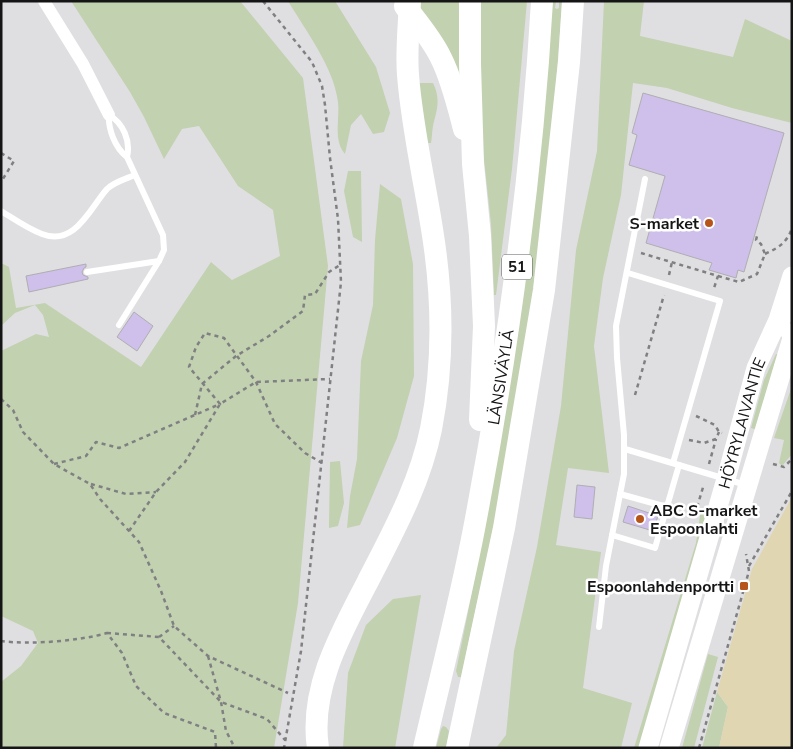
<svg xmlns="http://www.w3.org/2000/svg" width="793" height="749" font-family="'Nunito Sans',sans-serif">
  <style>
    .green { fill: #c2d1b0 }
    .sand { fill: #e0d6b1 }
    .building { fill: #cebfeb; stroke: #afaeb1 }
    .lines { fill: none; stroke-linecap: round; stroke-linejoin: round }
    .path { stroke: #808082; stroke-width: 2.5; stroke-dasharray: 4 4; stroke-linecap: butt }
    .service { stroke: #fff; stroke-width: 6 }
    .minor { stroke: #fff; stroke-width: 12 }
    .tertiary { stroke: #fff; stroke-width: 15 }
    .primary { stroke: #fff; stroke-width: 19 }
    .motorway { stroke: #fff; stroke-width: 22 }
    .poi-dot { fill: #b65419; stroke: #fff; stroke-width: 2 }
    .labels { text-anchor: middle; stroke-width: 5; stroke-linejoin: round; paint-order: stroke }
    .shield { fill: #fff; stroke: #5b5b5c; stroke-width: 1 }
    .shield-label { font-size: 15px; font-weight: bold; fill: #151516 }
    .poi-label { font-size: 16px; font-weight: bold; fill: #151516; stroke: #fff; text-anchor: end }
    .street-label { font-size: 16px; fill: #151516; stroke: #fff }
  </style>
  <rect width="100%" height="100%" fill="#dfdfe2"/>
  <g class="green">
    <polygon points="71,1 240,1 303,78 328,266 298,603 274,748 1,748 1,682 21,666 38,643 33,631 1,616 1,351 36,334 49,337 43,315 35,305 15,313 1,326 1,263 9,267 16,308 45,303 141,367 211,262 232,280 280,256 273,210 238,186 199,126 182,129 164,159 144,117 130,92"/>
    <path d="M288,1h47l41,66 14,46 -6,19 -11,2 -12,-20 -10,11 -6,29c-12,-14 -5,-35 -7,-52 -4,-34 -32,-71 -50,-101z"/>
    <polygon points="410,1 460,1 461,86"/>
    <polygon points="476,1 527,1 512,169 496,295 494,295 491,224 478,105"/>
    <path d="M553,1h3l-1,7 2,1 2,-1v-7h3c-8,133 -24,267 -45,398 -15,94 -36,186 -56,278h-3l-2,-6 18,-89z"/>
    <polygon points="604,1 644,1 640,36 733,57 745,19 792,41 792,123 732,108 667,88 633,83 621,195 603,278 594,346 609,473 568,468 556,545 601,552 583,688 632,703 621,748 496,748 506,735 514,651 537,547 561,406 576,250 597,151"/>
    <path d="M418,83h15c8,17 4,26 0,43 -1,6 -1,11 -2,17h-6z"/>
    <polygon points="348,171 361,171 362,242 353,237 344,191"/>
    <polygon points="380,184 401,199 413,264 414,376 397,438 360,525 347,528 350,496 357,459 361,361 373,305 375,240"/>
    <polygon points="776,354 781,355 758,430 751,428 764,380"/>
    <polygon points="792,386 792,454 783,465 781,465 779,463 784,440 774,438"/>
    <polygon points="340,461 344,503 338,526 329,528 330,462"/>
    <polygon points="701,509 707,510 707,521 640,748 634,748 696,543"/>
    <polygon points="421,595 395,748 343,748 348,673 366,625 393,599"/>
    <polygon points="708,654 718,657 694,748 682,748"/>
    <polygon points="717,692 728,707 719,748 702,748"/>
    <polygon points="443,726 446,727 449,731 446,748 436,748 441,729"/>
  </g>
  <polygon class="sand" points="792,497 792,748 719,748 728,707 717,692 752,569"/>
  <g class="building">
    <polygon points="643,93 784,133 744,272 738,270 736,278 709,270 712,263 646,243 665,176 629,165 637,135 632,133"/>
    <polygon points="86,264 86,267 84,268 82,272 83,275 88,277 88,279 29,292 26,276"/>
    <polygon points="134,312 153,326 137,351 117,337"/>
    <polygon points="577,485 595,487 592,519 574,517"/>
    <polygon points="628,506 658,516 653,531 623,522"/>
  </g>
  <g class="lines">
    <g class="path">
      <polyline points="263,1 312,62 322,86 325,105 330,158 338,219 341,282 301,651 284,748"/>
      <polyline points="1,153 14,161 1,182"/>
      <polyline points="641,253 718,276 714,288"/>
      <path d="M765,254c13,-6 22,-11 27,-26"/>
      <polyline points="669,275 672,262"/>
      <polyline points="718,276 739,282 757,274 765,254 761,244 756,240 757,236"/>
      <polyline points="635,395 664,295"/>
      <polyline points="1,399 13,410 23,432 54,464 90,484 100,499 139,542 161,591 174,626 208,656 288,693"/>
      <polyline points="195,415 202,384 236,356 269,336 303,311 305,295 315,294 329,272 340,265"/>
      <polyline points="696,416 715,425 719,432 722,433"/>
      <polyline points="689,440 704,443 716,439 719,432"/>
      <polyline points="54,464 86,456 96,442 119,448 220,404 189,367 196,347 205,333 224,338 256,382 275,424 305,453 322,463"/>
      <polyline points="709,464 716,439"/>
      <polyline points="773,464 784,467 792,459"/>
      <polyline points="91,484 126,494 156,492"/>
      <polyline points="697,515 698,504 704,484"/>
      <polyline points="129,531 156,492 185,462 220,404 256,382 330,379"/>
      <polyline points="749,566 792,491"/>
      <polyline points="107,633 159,637 221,702 267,719 285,740"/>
      <polyline points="159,637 174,626"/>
      <path d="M1,641c29,4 78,0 106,-8l15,20 14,33 28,27 51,19 1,16"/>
      <polyline points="208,656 221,702 226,731 235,748"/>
      <polyline points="699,748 749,571 746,554"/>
    </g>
    <g class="service">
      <path d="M1,211c13,8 27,18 41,23 33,13 48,-26 65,-45 7,-7 18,-10 28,-14"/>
      <path d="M87,272l72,-11 5,-11 -1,-15 -36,-78c-12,-9 -19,-28 -18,-42 14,8 22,26 18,42"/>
      <polyline points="628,273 720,301 673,463"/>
      <polyline points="119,325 159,261"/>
      <polyline points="625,449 746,485"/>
      <polyline points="620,494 667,507"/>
      <polyline points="612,535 655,548 679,465"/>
      <polyline points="599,627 606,566 624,474 624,435 617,358 616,326 645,179"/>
    </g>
    <polyline class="minor" points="44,1 83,64 109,115"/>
    <polyline class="tertiary" points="792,313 778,320 792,338"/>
    <g class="primary">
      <path id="s1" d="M648,748l78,-269 30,-111 22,-48 14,-44"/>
      <polyline points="669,748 792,338"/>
    </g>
    <g class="motorway">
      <polyline points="470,1 470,64 473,164 480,236 484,326 480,420"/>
      <path d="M405,6c13,17 27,33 36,52 11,22 17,48 23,71"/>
      <path d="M318,748c-9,-59 23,-115 49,-165 25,-49 53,-99 64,-154 13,-66 12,-133 1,-200 -8,-51 -20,-102 -24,-154 -2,-24 1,-49 2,-74"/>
      <path id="s2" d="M424,748c17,-73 36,-146 50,-219 33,-173 58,-352 68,-528"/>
      <polyline points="457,748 504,528 544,290 569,62 573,1"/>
    </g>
  </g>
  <g class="poi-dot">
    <circle cx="709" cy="223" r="5"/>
    <circle cx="640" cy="519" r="5"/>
    <rect x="739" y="581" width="10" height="10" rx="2.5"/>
  </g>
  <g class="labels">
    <rect class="shield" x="502" y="254.5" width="30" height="25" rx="4"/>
    <g class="shield-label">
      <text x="517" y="272">51</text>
    </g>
    <g class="poi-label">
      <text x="699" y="229">S-market</text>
      <text x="650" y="516" text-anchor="start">ABC S-market<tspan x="650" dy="18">Espoonlahti</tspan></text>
      <text x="734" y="592">Espoonlahdenportti</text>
    </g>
    <g class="street-label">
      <text dy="6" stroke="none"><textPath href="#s2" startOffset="379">LÄNSIVÄYLÄ</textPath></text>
      <text dy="6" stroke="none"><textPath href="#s1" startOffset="338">HÖYRYLAIVANTIE</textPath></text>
    </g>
  </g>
  <rect width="793" height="749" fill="none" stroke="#151516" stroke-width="5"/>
</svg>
